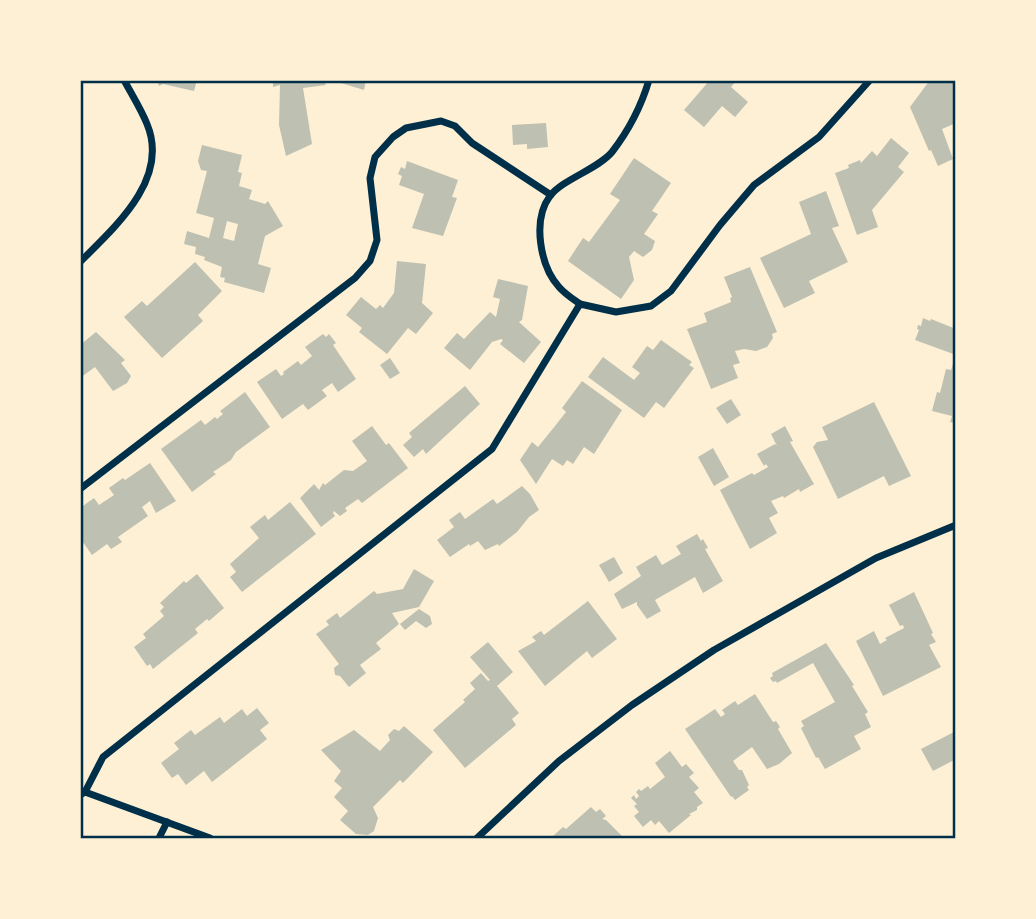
<svg xmlns="http://www.w3.org/2000/svg" width="1036" height="919" font-family="Roboto,sans-serif">
  <style>
    .building { fill: #bec0b2; fill-rule: evenodd }
    .lines { fill: none; stroke-linecap: round; stroke-linejoin: round }
    .minor { stroke: #003049; stroke-width: 7 }
    .neatline { fill: none; stroke: #003049; stroke-width: 2.5 }
  </style>
  <rect width="100%" height="100%" fill="#fdf0d5"/>
  <g class="building">
    <polygon points="157,80 197,80 194,91 163,84 159,86"/>
    <polygon points="273,80 330,80 325,83 326,85 303,88 312,144 286,156 279,125 280,85 273,87"/>
    <polygon points="331,80 366,80 364,90"/>
    <polygon points="710,80 737,80 731,87 748,102 735,117 722,106 704,127 684,110"/>
    <polygon points="932,80 956,80 956,123 942,129 953,159 938,166 931,150 929,151 910,107 927,84"/>
    <polygon points="546,123 548,147 527,149 527,144 513,145 512,125"/>
    <polygon points="891,138 909,153 898,167 904,172 872,210 878,227 857,235 835,173 849,168 848,165 860,160 861,163 872,151 877,156"/>
    <path d="M202,145l40,10 -4,17 4,1 -3,13 13,4 -3,9 16,5 3,-3 15,25 -18,10 -7,28 13,4 -7,25 -40,-11 1,-4 -5,-1 2,-10 -18,-7 1,-3 -10,-3 1,-7 -12,-3 3,-13 22,7 5,-20 -18,-5 11,-42 -6,-1 -3,-9zM227,221l11,3 -4,17 -11,-3z"/>
    <polygon points="634,158 671,183 652,211 658,214 644,234 655,241 652,250 643,257 634,251 629,257 634,280 621,299 568,261 583,238 589,242 620,200 610,194"/>
    <polygon points="407,161 458,180 452,197 457,198 443,236 412,228 424,194 399,185 402,176 398,174 401,167 405,169"/>
    <polygon points="826,191 839,226 832,228 848,262 809,281 815,293 784,308 760,258 811,234 799,202"/>
    <polygon points="397,261 426,264 422,303 433,313 416,334 408,328 387,354 359,332 362,328 346,315 361,297 376,309 380,305 383,308 394,293"/>
    <polygon points="195,262 222,291 198,315 203,321 162,358 124,317 142,301 147,306"/>
    <polygon points="750,267 777,332 772,334 773,338 767,347 756,351 744,349 735,351 740,363 733,365 738,378 711,389 687,329 707,322 704,313 731,302 730,298 732,297 724,277"/>
    <polygon points="498,279 528,286 522,320 519,322 541,342 524,363 500,344 503,340 501,339 492,342 470,370 444,348 457,333 464,339 490,312 496,317 500,299 493,297"/>
    <polygon points="923,318 930,321 931,319 956,329 956,355 915,340 919,330 917,329 918,325 921,326"/>
    <polygon points="96,332 125,360 121,363 131,376 127,383 113,391 95,367 80,378 80,345"/>
    <polygon points="323,334 326,337 329,334 336,343 333,345 356,379 338,392 332,383 322,390 327,396 308,410 303,404 282,419 257,382 276,369 281,376 284,374 283,372 298,361 301,365 312,356 305,347"/>
    <polygon points="661,340 692,362 689,365 694,368 664,408 656,402 644,418 588,377 603,357 634,380 640,373 632,367 647,346 653,350"/>
    <polygon points="955,357 956,358 956,423 950,422 952,416 932,411 937,392 940,393 946,369 951,370"/>
    <polygon points="390,358 400,373 390,379 380,365"/>
    <polygon points="582,381 622,410 594,454 584,447 573,464 567,460 563,466 552,459 536,484 520,460 532,442 538,447 555,426 566,412 562,408"/>
    <polygon points="465,386 480,404 426,454 423,449 414,457 403,445 412,437 409,433"/>
    <polygon points="245,392 270,427 236,452 231,460 213,472 216,474 192,492 161,449 201,420 205,425 215,417 217,419 223,414 220,411"/>
    <polygon points="731,399 741,415 727,424 716,408"/>
    <polygon points="874,402 911,476 889,486 884,476 838,499 813,447 817,442 828,440 822,427"/>
    <polygon points="372,426 386,445 389,443 408,468 362,503 358,499 345,508 347,511 340,516 334,511 333,513 335,516 321,527 300,498 314,484 319,490 323,483 325,485 344,470 353,471 367,461 352,441"/>
    <polygon points="785,426 793,441 790,442 814,484 800,492 799,489 784,498 783,496 771,501 778,513 769,518 777,533 750,549 720,490 752,473 754,475 768,467 766,464 764,466 757,454 775,444 777,446 771,434"/>
    <polygon points="713,448 729,477 714,486 698,457"/>
    <polygon points="150,463 176,501 156,513 150,501 142,507 148,516 118,537 122,542 111,549 107,544 92,555 80,538 80,508 94,498 99,505 114,495 109,488 123,478 125,480"/>
    <polygon points="522,486 530,494 539,510 529,517 517,532 499,546 498,544 485,550 478,541 470,546 469,544 450,557 437,540 454,527 449,520 460,512 465,519 493,499 497,504"/>
    <polygon points="290,502 316,534 242,592 230,577 236,572 230,564 259,538 250,527 265,515 268,520"/>
    <polygon points="697,534 701,541 703,539 708,548 705,549 723,581 703,593 695,577 655,600 661,611 647,619 637,605 637,602 622,609 614,594 641,576 636,567 656,555 662,565 681,554 676,546"/>
    <polygon points="614,557 623,573 609,582 599,565"/>
    <polygon points="414,569 434,581 419,607 392,613 399,624 376,643 381,649 360,665 366,673 349,687 340,676 335,675 334,668 339,664 316,634 329,625 326,621 337,613 340,618 374,591 377,594 403,589"/>
    <polygon points="197,574 224,608 209,621 207,619 195,629 198,633 153,669 150,664 147,666 134,647 146,638 143,634 164,616 160,611 164,607 160,603 184,581 186,583"/>
    <polygon points="914,592 933,633 931,634 936,642 929,645 941,667 883,696 856,641 874,631 880,644 887,640 885,638 904,628 903,625 900,626 889,605"/>
    <polygon points="588,601 617,639 592,658 587,651 545,686 518,651 536,641 532,637 541,631 544,635"/>
    <polygon points="419,609 430,616 432,624 426,628 416,621 405,630 400,624"/>
    <polygon points="488,642 513,672 497,686 519,713 512,719 516,725 465,768 433,730 465,702 463,700 475,689 470,683 481,673 488,681 490,680 470,657"/>
    <polygon points="826,643 854,685 852,686 868,712 865,714 871,727 854,736 861,749 825,769 818,757 816,758 801,728 804,726 801,721 835,702 813,663 777,683 776,681 773,682 770,678 773,676 772,673"/>
    <polygon points="755,694 773,722 776,721 780,727 778,729 792,753 779,764 767,769 752,747 733,761 739,770 742,770 749,785 747,787 749,790 735,800 732,796 731,797 685,729 715,709 721,717 725,714 722,710 735,701 738,705"/>
    <polygon points="257,708 269,723 260,730 267,739 212,782 204,771 186,785 178,774 172,778 161,763 179,749 174,743 191,730 195,735 220,717 224,723 242,709 247,716"/>
    <polygon points="404,726 433,752 403,783 400,780 373,807 378,818 374,831 368,835 356,834 340,820 348,811 334,797 342,788 334,781 341,771 321,750 354,730 380,751 390,740 388,735 394,729 399,731"/>
    <polygon points="956,731 956,759 933,771 921,749"/>
    <polygon points="670,751 682,767 686,764 694,773 689,777 699,788 694,792 703,803 697,807 697,810 689,814 691,815 669,833 659,821 655,825 651,820 643,827 634,816 639,812 634,806 637,804 631,798 634,795 636,799 639,796 636,792 639,789 641,791 648,786 650,789 665,777 655,763"/>
    <polygon points="591,807 596,812 600,809 606,816 602,819 606,820 624,838 555,838 553,836 563,827 566,829"/>
  </g>
  <g class="lines">
    <g class="minor">
      <path d="M80,262c35,-35 90,-83 67,-138 -6,-15 -15,-29 -23,-44"/>
      <path d="M580,304c-7,-5 -15,-10 -21,-17 -19,-21 -27,-67 -9,-91 13,-17 48,-27 62,-44 17,-22 29,-45 37,-72"/>
      <polyline points="80,489 355,278 370,261 377,240 370,178 375,157 393,137 406,128 441,121 455,126 472,143 551,195"/>
      <polyline points="85,792 210,838"/>
      <polyline points="80,795 85,792 103,757 492,449 580,304 616,312 651,306 671,291 720,225 754,185 819,137 870,80"/>
      <polyline points="159,838 167,822"/>
      <polyline points="477,838 559,761 632,705 714,650 876,558 956,525"/>
    </g>
  </g>
  <rect width="1036" height="919" fill="none" stroke="#fdf0d5" stroke-width="164"/>
  <rect x="82" y="82" width="872" height="755" class="neatline"/>
</svg>
